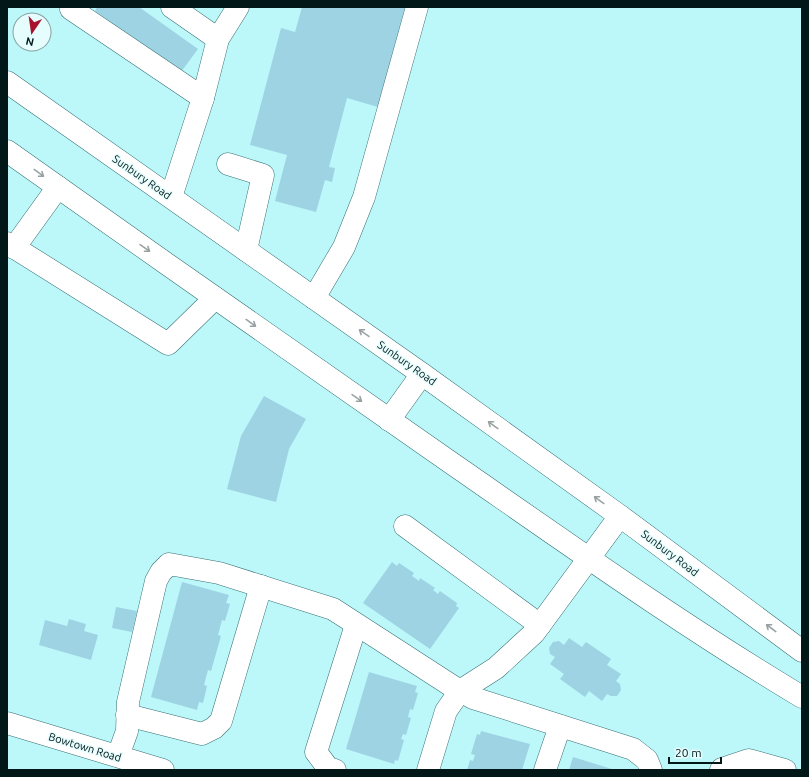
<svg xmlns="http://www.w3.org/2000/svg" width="809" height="777" font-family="Ubuntu,sans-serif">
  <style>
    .building { fill: #9ed3e4 }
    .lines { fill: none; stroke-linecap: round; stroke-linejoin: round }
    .minor-casing { stroke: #387073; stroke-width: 23 }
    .highway-casing { stroke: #387073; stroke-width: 23 }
    .minor { stroke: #fff; stroke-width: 22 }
    .highway { stroke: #fff; stroke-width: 22 }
    .oneway { stroke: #99a2a3 }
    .labels { text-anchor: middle; stroke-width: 3; stroke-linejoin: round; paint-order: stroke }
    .street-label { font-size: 11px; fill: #011718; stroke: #e6fdfe }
  </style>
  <rect width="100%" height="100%" fill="#bcf7fa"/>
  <g class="building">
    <polygon points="97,7 139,7 198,49 181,72 95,11"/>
    <polygon points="302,7 405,7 378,107 347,98 329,167 335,168 332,182 325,180 316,212 275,201 287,155 250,145 281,28 295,32"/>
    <polygon points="264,396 306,419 289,449 276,502 227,489 241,436"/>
    <polygon points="392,562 397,566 399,563 414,573 412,576 419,581 420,578 435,588 433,590 438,594 440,591 457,603 456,606 459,608 430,649 363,603"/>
    <polygon points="182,582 229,595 226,603 230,604 225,621 222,620 218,635 221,636 211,671 208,670 204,685 207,686 203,703 199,702 197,710 151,697"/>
    <polygon points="116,607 137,611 132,632 112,628"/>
    <polygon points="69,619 86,624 84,631 98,635 91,660 39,645 45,620 67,626"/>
    <polygon points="569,638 582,647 586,642 611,659 607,665 621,674 616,681 620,684 621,690 617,696 611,696 607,694 602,701 589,691 585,697 560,679 564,674 550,664 555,657 550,654 549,648 553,642 559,641 564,645"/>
    <polygon points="369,672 417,686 415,692 418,693 413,710 410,709 408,717 411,718 406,735 403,734 401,739 404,740 398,761 395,760 394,764 346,749"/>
    <polygon points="481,731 530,744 522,770 467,770 470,760 473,761 475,755 471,754 477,734 480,735"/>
    <polygon points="573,757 615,770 569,770"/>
  </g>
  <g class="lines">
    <defs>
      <g id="minor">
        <polyline points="72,7 71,9 203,98 218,39 238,7"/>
        <polyline points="172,7 218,39"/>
        <polyline points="228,164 263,175 246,250"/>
        <polyline points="171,197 203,98"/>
        <polyline points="7,243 168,344 215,298"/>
        <polyline points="14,248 58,187"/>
        <polyline points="314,298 344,247 364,197 417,7"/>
        <polyline points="389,420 422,374"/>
        <polyline points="405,526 540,625"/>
        <polyline points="127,715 202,734 214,728 221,721 261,586"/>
        <polyline points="7,723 163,770"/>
        <polyline points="118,756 127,731 128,702 156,581 161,572 169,564 219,573 333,609 452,686 473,698 633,749 647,760 651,770"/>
        <polyline points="335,770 328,768 316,752 356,625"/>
        <polyline points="428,770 446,711 460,691 496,668 534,633 620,516"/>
        <polyline points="545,770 560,726"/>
        <polyline points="721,770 722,769 749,760 785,770"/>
      </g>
      <g id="highway">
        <polyline points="7,82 422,374 620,516 802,651"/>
        <path d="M7,151c146,104 293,206 440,309 117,81 233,164 355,237"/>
      </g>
    </defs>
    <use href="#minor" class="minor-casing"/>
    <use href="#highway" class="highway-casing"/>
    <use href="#minor" class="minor"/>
    <use href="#highway" class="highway"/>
  </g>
  <defs><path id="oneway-shaft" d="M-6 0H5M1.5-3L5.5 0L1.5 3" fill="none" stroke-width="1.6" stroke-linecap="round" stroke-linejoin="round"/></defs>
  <g class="oneway">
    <use href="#oneway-shaft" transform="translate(39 173) rotate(36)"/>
    <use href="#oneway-shaft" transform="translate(145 248) rotate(35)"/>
    <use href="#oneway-shaft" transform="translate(251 323) rotate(36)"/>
    <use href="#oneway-shaft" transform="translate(364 333) rotate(-145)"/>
    <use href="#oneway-shaft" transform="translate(357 398) rotate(35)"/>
    <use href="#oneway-shaft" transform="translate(493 425) rotate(-144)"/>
    <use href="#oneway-shaft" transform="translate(599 500) rotate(-144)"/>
    <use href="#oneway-shaft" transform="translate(771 628) rotate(-143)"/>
  </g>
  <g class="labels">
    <g class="street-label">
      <text transform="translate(142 177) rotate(35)" y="4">Sunbury Road</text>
      <text transform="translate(407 363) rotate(35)" y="4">Sunbury Road</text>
      <text transform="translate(670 553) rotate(37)" y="4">Sunbury Road</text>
      <text transform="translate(85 747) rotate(17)" y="4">Bowtown Road</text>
    </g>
  </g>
  <rect width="809" height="777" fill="none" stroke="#011718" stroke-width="16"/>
  <g transform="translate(32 32) rotate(193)"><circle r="19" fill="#e6fdfe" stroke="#8aa1a2"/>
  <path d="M0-3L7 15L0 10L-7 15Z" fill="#a9122d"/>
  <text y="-6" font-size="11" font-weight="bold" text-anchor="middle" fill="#011718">N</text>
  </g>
  <path d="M669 757v6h52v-6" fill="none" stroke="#011718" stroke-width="2"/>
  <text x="675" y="757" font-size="12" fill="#011718" stroke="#e6fdfe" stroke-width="3" paint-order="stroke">20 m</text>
</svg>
